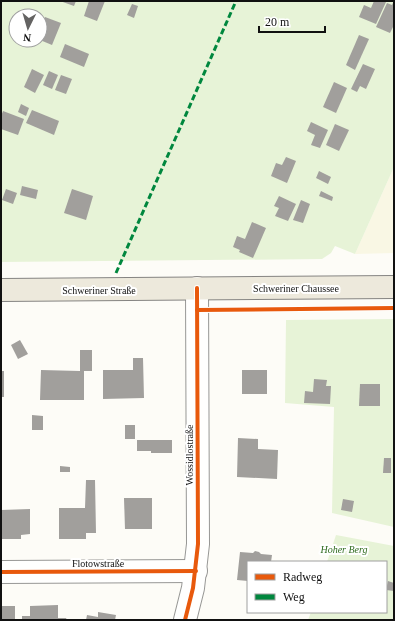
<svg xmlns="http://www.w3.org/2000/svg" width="395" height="621" font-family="'Times New Roman',serif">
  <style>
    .farmland { fill: #f9f7e4 }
    .green { fill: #e7f3d7; fill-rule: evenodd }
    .building { fill: #a19f9c }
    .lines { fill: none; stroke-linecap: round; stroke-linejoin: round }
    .minor-casing { stroke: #979795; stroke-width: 24 }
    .major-casing { stroke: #858482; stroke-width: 24 }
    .minor { stroke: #fffffe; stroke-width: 22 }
    .major { stroke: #ede9dc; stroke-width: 22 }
    .quiet { stroke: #00873e; stroke-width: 3; stroke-dasharray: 6 3; stroke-linecap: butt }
    .cycleway-casing { stroke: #fff; stroke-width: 6 }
    .cycleway { stroke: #e8590c; stroke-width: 4 }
    .labels { text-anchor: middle; stroke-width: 4; stroke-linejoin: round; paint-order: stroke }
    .street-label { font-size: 10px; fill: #111; stroke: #fff }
    .park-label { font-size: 10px; font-style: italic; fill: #2f6b1f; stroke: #fff }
  </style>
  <rect width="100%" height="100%" fill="#fdfcf7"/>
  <polygon class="farmland" points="394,167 394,253 355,254"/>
  <g class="green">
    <path d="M1,1h393v166l-39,87 -20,-8 -4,7 -9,6 -321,3zM16,16h24v24h-24z"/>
    <polygon points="394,319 394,527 332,513 334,407 285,403 286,320"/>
    <polygon points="336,535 394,546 394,620 308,620 311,612 386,612 386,562 327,562"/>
  </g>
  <g class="building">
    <polygon points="60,1 76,1 74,6"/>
    <polygon points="89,1 105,1 97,21 84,16"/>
    <polygon points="374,1 386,2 376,24 359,17 364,5 371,8"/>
    <polygon points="394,1 394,25 390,33 376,27 387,3 392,5"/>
    <polygon points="132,4 138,6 134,18 127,15"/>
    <polygon points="45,17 61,23 52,45 40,40 40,29"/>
    <polygon points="359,35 369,39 355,70 346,65"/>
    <polygon points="65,44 89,54 84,67 60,57"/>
    <polygon points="363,64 375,69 366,89 360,86 357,92 351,89"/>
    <polygon points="32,69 44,75 35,93 24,87"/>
    <polygon points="49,71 58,75 52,89 43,85"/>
    <polygon points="61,75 72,79 66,94 55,90"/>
    <polygon points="334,82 347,88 336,113 323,107"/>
    <polygon points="21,104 29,108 26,116 18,112"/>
    <polygon points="32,110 59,121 54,135 26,123"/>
    <polygon points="3,111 24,119 18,135 1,129 1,116"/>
    <polygon points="311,122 328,130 320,148 311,145 315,135 307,131"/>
    <polygon points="335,124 349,130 339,151 326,145"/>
    <polygon points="286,157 296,161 287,183 271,176 276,163 282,165"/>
    <polygon points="319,171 331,177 328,184 316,178"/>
    <polygon points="22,186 38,190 36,199 20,195"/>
    <polygon points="6,189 17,193 13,204 2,200"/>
    <polygon points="72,189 93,196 86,220 64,213"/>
    <polygon points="321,191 333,197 332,201 319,196"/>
    <polygon points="279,196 296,204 288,221 275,216 279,208 274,206"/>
    <polygon points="301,200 310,204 303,223 293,220"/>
    <polygon points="252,222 266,228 253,258 239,252 240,250 233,247 237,236 245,239"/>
    <polygon points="20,340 28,354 18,359 11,345"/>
    <polygon points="80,350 92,350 92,371 84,371 84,400 40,400 41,370 80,371"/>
    <polygon points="133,358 143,358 144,398 103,399 103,370 133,370"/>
    <rect x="242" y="370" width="25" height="24"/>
    <rect x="1" y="371" width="3" height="26"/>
    <polygon points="314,379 327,380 326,386 331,386 330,404 304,403 305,391 313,392"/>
    <polygon points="360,384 380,384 380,406 359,406"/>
    <polygon points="32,415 43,416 43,430 32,430"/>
    <rect x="125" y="425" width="10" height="14"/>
    <polygon points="238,438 258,439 258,449 278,450 277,479 237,477"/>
    <polygon points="137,440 172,440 172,453 151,453 151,451 137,451"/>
    <polygon points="384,458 391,458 391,473 383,473"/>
    <polygon points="60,466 70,467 70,472 60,472"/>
    <polygon points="86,480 95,480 96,533 86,533 86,539 59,539 59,508 85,508"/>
    <polygon points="124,498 152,498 152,529 125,529"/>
    <polygon points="343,499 354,501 352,512 341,510"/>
    <polygon points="30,509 30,534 21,535 21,539 1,539 1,510"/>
    <polygon points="255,551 259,552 261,554 272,555 271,562 248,562 248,581 237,580 240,552 253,553"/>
    <polygon points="388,581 394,583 394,591 386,590"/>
    <polygon points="58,605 58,618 66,618 67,620 22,620 22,616 30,616 30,606"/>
    <rect x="1" y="606" width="14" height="14"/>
    <polygon points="98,612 116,615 115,620 86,620 87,615 98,617"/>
  </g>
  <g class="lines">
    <defs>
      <g id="minor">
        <polyline points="1,572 196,571"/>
        <polyline points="185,620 193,588 198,544 197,288"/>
      </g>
      <polyline id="major" points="1,290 394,287"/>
    </defs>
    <use href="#minor" class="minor-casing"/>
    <use href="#major" class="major-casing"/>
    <use href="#minor" class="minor"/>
    <use href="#major" class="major"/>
    <polyline class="quiet" points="116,273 236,1"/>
    <defs>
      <g id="cycleway">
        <polyline points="197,310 394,308"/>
        <polyline points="1,572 196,571"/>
        <polyline points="185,620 193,588 198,544 197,288"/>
      </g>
    </defs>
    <use href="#cycleway" class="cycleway-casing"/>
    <use href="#cycleway" class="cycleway"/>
  </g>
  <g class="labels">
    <g class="street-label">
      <text x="296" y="292">Schweriner Chaussee</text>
      <text x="99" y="294">Schweriner Straße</text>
      <text transform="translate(189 455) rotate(-90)" y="4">Wossidlostraße</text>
      <text x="98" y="567">Flotowstraße</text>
    </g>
    <g class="park-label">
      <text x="344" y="553">Hoher Berg</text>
    </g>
  </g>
  <rect width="395" height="621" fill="none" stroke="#111111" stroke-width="4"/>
  <rect x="247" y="561" width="140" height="52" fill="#ffffff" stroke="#a0a0a0"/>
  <rect x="255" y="574" width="20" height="6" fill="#e8590c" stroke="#a0a0a0"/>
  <text x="283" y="581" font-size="12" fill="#111111">Radweg</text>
  <rect x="255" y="594" width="20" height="6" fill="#00873e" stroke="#a0a0a0"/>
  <text x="283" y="601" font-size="12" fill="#111111">Weg</text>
  <g transform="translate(28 28) rotate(185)"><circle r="19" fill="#ffffff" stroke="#a0a0a0"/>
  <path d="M0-3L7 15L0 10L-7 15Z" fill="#646362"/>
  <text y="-6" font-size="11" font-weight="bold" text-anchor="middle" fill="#111111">N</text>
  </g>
  <path d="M259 26v6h66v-6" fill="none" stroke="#111111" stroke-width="2"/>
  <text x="265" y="26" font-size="12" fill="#111111" stroke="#ffffff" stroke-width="3" paint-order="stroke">20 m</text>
</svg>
